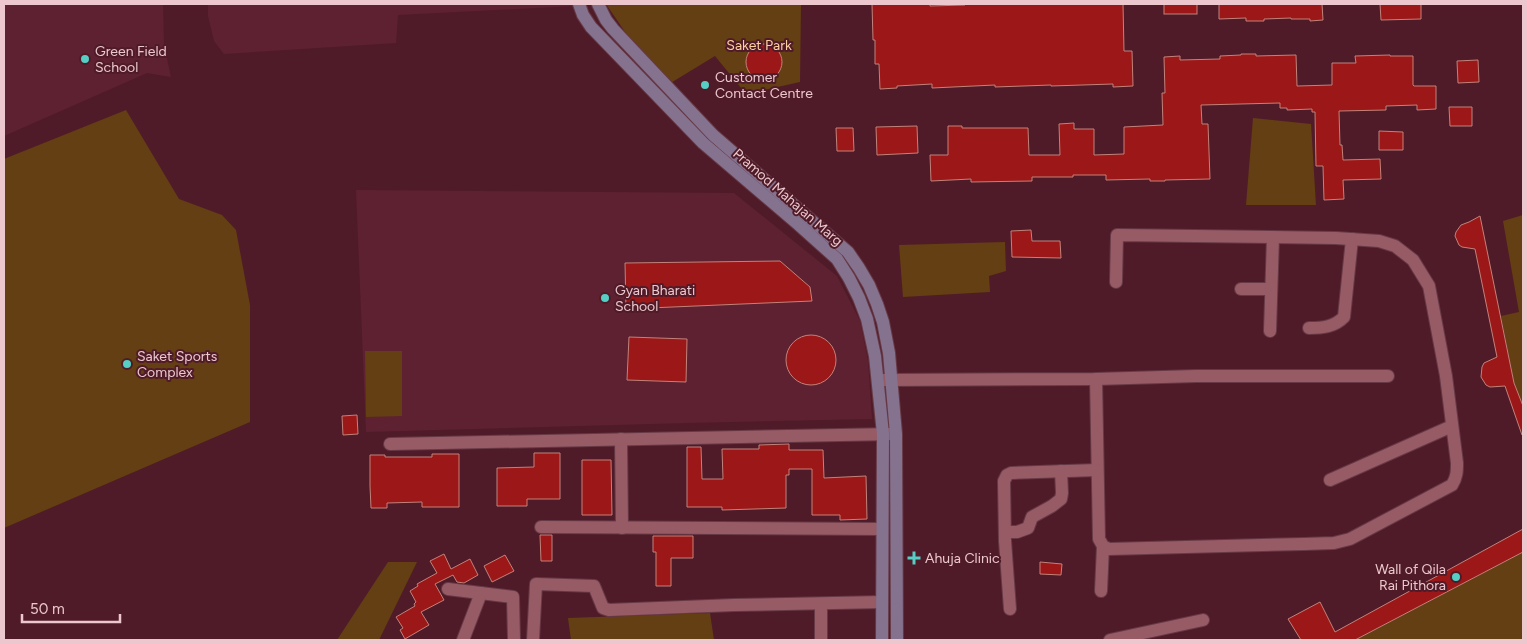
<svg xmlns="http://www.w3.org/2000/svg" width="1527" height="644" font-family="Figtree,sans-serif">
  <style>
    .built { fill: #5e2131 }
    .green { fill: #633f13 }
    .building { fill: #9c1717; stroke: #c2827a }
    .lines { fill: none; stroke-linecap: round; stroke-linejoin: round }
    .street-casing { stroke: #673946; stroke-width: 14 }
    .secondary-casing { stroke: #673946; stroke-width: 14 }
    .street { stroke: #975b66; stroke-width: 12 }
    .secondary { stroke: #85728f; stroke-width: 12 }
    .poi-dot { fill: #56cec4; stroke: #501b28; stroke-width: 2 }
    .labels { text-anchor: middle; stroke-width: 4; stroke-linejoin: round; paint-order: stroke }
    .park-label { font-size: 14px; fill: #fccfa1; stroke: #501b28 }
    .poi-label { font-size: 14px; fill: #ecc8ce; stroke: #501b28; text-anchor: start }
    .street-label { font-size: 14px; fill: #ecc8ce; stroke: #501b28 }
  </style>
  <rect width="100%" height="100%" fill="#501b28"/>
  <g class="built">
    <polygon points="4,4 163,4 164,45 171,77 147,73 4,136"/>
    <polygon points="208,4 573,4 574,6 398,15 396,43 224,54 214,41 208,16"/>
    <polygon points="356,190 734,193 837,276 860,321 868,361 872,419 686,423 366,432"/>
  </g>
  <g class="green">
    <polygon points="606,4 801,4 800,82 746,94 715,56 669,84 636,48"/>
    <polygon points="126,110 179,199 222,215 236,230 250,305 250,422 4,528 4,159"/>
    <polygon points="1253,118 1311,124 1316,205 1246,205"/>
    <polygon points="1523,215 1523,406 1514,383 1501,316 1519,312 1503,221"/>
    <polygon points="1005,242 1006,271 989,276 990,292 903,297 899,245"/>
    <polygon points="365,351 402,351 402,416 366,417"/>
    <polygon points="1523,552 1523,640 1355,640"/>
    <polygon points="388,562 417,562 379,640 337,640"/>
    <polygon points="710,613 714,640 571,640 568,618"/>
  </g>
  <g class="building">
    <polygon points="872,4 930,4 930,6 965,5 965,4 1123,4 1124,51 1132,51 1133,86 1113,87 1113,84 1051,86 1051,85 995,87 995,85 932,88 932,84 897,86 897,88 880,89 879,64 875,64 875,40 873,40"/>
    <rect x="1164" y="4" width="33" height="10"/>
    <polygon points="1219,4 1322,4 1323,20 1310,21 1310,19 1291,19 1291,18 1264,19 1264,21 1246,21 1246,18 1219,19"/>
    <polygon points="1380,4 1421,4 1421,19 1381,20"/>
    <circle cx="764" cy="62" r="18"/>
    <polygon points="1241,54 1256,54 1256,56 1296,55 1297,86 1298,86 1332,85 1332,63 1356,63 1355,56 1390,55 1390,56 1413,56 1413,85 1414,86 1436,86 1436,109 1417,110 1417,105 1386,106 1386,110 1339,111 1340,145 1342,145 1343,160 1380,159 1381,179 1343,180 1344,199 1324,200 1323,166 1316,166 1315,112 1312,112 1312,109 1287,110 1287,108 1280,108 1280,103 1201,105 1202,124 1208,124 1210,179 1165,180 1165,181 1150,181 1150,179 1106,180 1106,175 1073,175 1073,177 1032,177 1032,181 971,182 971,179 931,181 930,155 948,155 948,126 962,126 962,128 1028,128 1029,155 1060,155 1059,124 1074,123 1074,129 1094,129 1094,155 1124,154 1124,127 1163,125 1162,93 1165,93 1164,57 1180,56 1180,60 1220,59 1220,56 1241,55"/>
    <polygon points="1478,60 1479,82 1458,83 1457,61"/>
    <polygon points="1449,107 1472,107 1472,126 1450,126"/>
    <polygon points="917,126 918,153 877,155 876,127"/>
    <polygon points="836,128 853,128 854,151 837,151"/>
    <polygon points="1379,131 1403,132 1403,150 1379,150"/>
    <polygon points="1480,216 1514,383 1523,406 1523,435 1522,435 1505,386 1490,387 1486,385 1481,377 1482,367 1484,363 1497,357 1475,249 1462,247 1459,245 1455,236 1456,232 1461,225 1469,222"/>
    <polygon points="1031,230 1032,241 1060,241 1061,258 1012,257 1011,231"/>
    <polygon points="780,261 810,287 812,301 626,309 625,263"/>
    <circle cx="811" cy="360" r="25"/>
    <polygon points="629,337 687,339 686,382 627,380"/>
    <polygon points="357,415 358,434 343,435 342,416"/>
    <polygon points="789,444 789,450 823,450 824,478 866,476 867,519 840,520 840,515 812,515 812,469 789,469 789,475 786,475 786,508 722,510 722,507 687,507 687,447 701,447 702,479 723,479 722,449 759,449 759,445"/>
    <polygon points="534,453 560,453 560,499 527,499 527,506 497,506 497,468 534,467"/>
    <polygon points="432,454 459,454 459,507 422,507 422,502 387,503 387,508 371,508 370,486 370,455 385,455 385,457 432,457"/>
    <polygon points="582,460 611,460 612,515 582,515"/>
    <polygon points="1523,529 1523,552 1355,640 1301,640 1288,619 1320,602 1335,632"/>
    <polygon points="540,535 552,535 552,561 541,561"/>
    <polygon points="653,536 693,536 693,558 671,558 671,586 656,586 656,552 653,552"/>
    <polygon points="444,554 451,569 470,559 478,575 464,583 457,582 453,575 435,584 444,600 421,612 429,625 405,639 400,630 403,628 396,617 415,606 414,604 416,602 410,591 418,586 417,584 437,573 430,561"/>
    <polygon points="505,555 514,571 492,582 484,566"/>
    <polygon points="1040,562 1062,564 1061,575 1040,574"/>
  </g>
  <g class="lines">
    <defs>
      <g id="street">
        <polyline points="1241,289 1271,289"/>
        <path d="M1309,328c14,0 25,-1 35,-11l8,-78"/>
        <polyline points="1270,331 1273,237"/>
        <path d="M1096,379l3,160 4,7 6,3 195,-5 30,-1 16,-4 102,-54c5,-8 5,-14 5,-22l-11,-87 -17,-90 -16,-26 -18,-14 -16,-5 -43,-3 -219,-3 -1,47"/>
        <polyline points="880,380 1096,379 1196,376 1388,376"/>
        <polyline points="621,439 622,528"/>
        <polyline points="390,444 893,434"/>
        <polyline points="1330,480 1452,426"/>
        <polyline points="541,527 882,529"/>
        <polyline points="1005,532 1017,532 1028,528 1032,517 1052,506 1061,499 1062,493 1061,471"/>
        <polyline points="448,589 513,597 514,640"/>
        <polyline points="1101,591 1103,546"/>
        <polyline points="821,604 821,640"/>
        <polyline points="1010,609 1005,541 1004,481 1007,475 1011,473 1097,470"/>
        <polyline points="463,640 481,593"/>
        <polyline points="533,640 536,584 594,586 603,608 609,610 734,605 882,602"/>
        <polyline points="1110,640 1203,620"/>
      </g>
      <g id="secondary">
        <polyline points="579,4 583,15 591,27 703,143 799,225 837,259 849,278 859,298 867,319 875,356 883,434 882,640"/>
        <polyline points="598,4 606,20 613,29 713,135 848,252 859,268 869,285 877,304 883,322 889,353 896,434 897,640"/>
      </g>
    </defs>
    <use href="#street" class="street-casing"/>
    <use href="#secondary" class="secondary-casing"/>
    <use href="#street" class="street"/>
    <use href="#secondary" class="secondary"/>
  </g>
  <g class="poi-dot">
    <circle cx="85" cy="59" r="5"/>
    <circle cx="705" cy="85" r="5"/>
    <circle cx="605" cy="298" r="5"/>
    <circle cx="127" cy="364" r="5"/>
    <path d="M911.5 550.5h5v5h5v5h-5v5h-5v-5h-5v-5h5z"/>
    <circle cx="1456" cy="577" r="5"/>
  </g>
  <g class="labels">
    <g class="park-label">
      <text x="759" y="50">Saket Park</text>
    </g>
    <g class="poi-label">
      <text x="95" y="56">Green Field<tspan x="95" dy="16">School</tspan></text>
      <text x="715" y="82">Customer<tspan x="715" dy="16">Contact Centre</tspan></text>
      <text x="615" y="295">Gyan Bharati<tspan x="615" dy="16">School</tspan></text>
      <text x="137" y="361">Saket Sports<tspan x="137" dy="16">Complex</tspan></text>
      <text x="925" y="563">Ahuja Clinic</text>
      <text x="1446" y="574" text-anchor="end">Wall of Qila<tspan x="1446" dy="16">Rai Pithora</tspan></text>
    </g>
    <g class="street-label">
      <text transform="translate(788 197) rotate(41)" y="5">Pramod Mahajan Marg</text>
    </g>
  </g>
  <rect width="1527" height="644" fill="none" stroke="#ecc8ce" stroke-width="10"/>
  <path d="M22 614v8h98v-8" fill="none" stroke="#ecc8ce" stroke-width="2.5"/>
  <text x="30" y="614" font-size="15" fill="#ecc8ce" stroke="#501b28" stroke-width="4" paint-order="stroke">50 m</text>
</svg>
